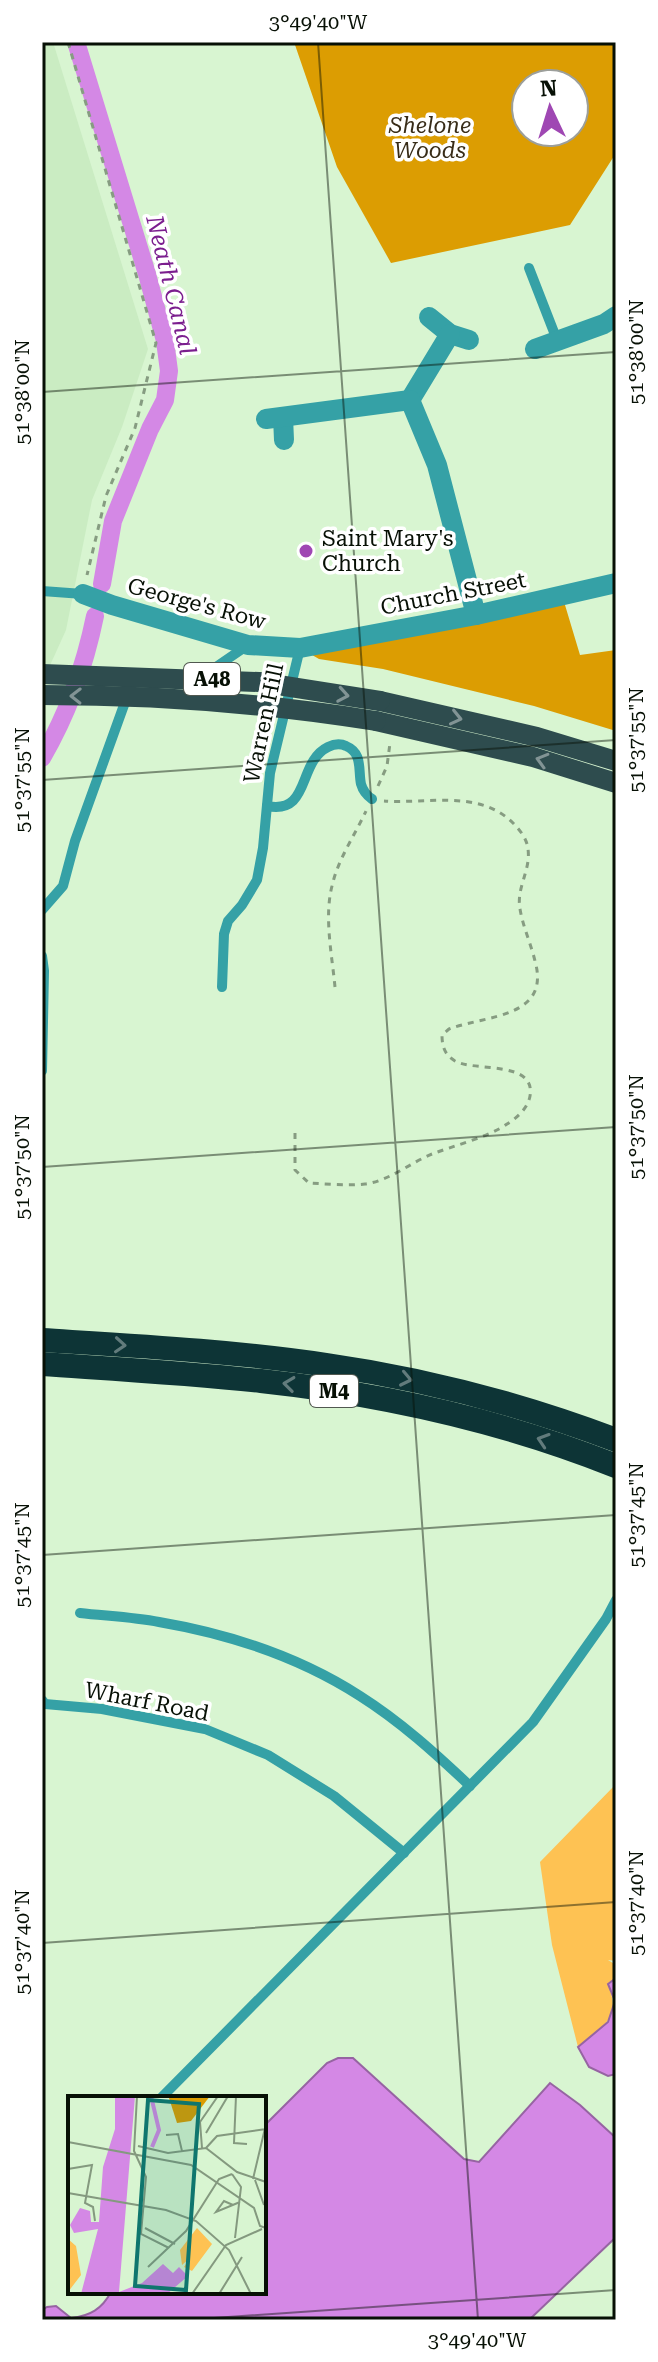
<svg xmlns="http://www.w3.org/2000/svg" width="658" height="2362" font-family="'Roboto Serif',serif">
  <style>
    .built { fill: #caecc2 }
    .green { fill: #fec253 }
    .forest { fill: #dc9d02; fill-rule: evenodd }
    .water { fill: #d488e5; stroke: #9664a2; stroke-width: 2 }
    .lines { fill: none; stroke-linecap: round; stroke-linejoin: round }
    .canal { stroke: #d488e5; stroke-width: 18 }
    .path { stroke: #869c81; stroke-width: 3; stroke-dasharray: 6 6; stroke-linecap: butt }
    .service { stroke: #35a1a6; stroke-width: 10 }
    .minor { stroke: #35a1a6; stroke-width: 20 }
    .primary { stroke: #2e4c4e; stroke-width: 20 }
    .motorway { stroke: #0d3436; stroke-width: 24 }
    .primary-bridge { stroke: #2e4c4e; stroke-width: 20 }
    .oneway { stroke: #829495 }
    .oneway2 { stroke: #627b7c }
    .ticks { fill: none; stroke: #071005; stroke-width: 2; stroke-opacity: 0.45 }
    .poi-dot { fill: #9f47b3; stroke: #fff; stroke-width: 3 }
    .labels { text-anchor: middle; stroke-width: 7; stroke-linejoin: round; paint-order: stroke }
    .shield { fill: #fff; stroke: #515850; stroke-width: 2 }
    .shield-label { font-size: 20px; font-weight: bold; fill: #071005 }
    .park-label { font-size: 22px; font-style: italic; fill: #382c18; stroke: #fff }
    .poi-label { font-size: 22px; fill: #071005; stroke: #fff; text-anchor: start }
    .street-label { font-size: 22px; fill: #071005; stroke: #fff }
    .water-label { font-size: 24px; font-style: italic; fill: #7b1e8e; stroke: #fff }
    .inset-river { fill: none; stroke: #d488e5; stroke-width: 4 }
    .inset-road { fill: none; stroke: #84997f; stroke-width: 2 }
    .view { fill: #0f766e; fill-opacity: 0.15; stroke: #0f766e; stroke-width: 4 }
    .inset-edge { fill: none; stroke: #071005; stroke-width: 4 }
    .neatline { fill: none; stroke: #071005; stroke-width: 3 }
    .ticks-label { font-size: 20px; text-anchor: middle; fill: #071005 }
  </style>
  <rect width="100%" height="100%" fill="#d8f5d1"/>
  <polygon class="built" points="42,42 53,42 148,349 122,427 92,500 66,630 42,683"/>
  <path class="green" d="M616,1784v177l-8,-1 8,5v13l-8,6c14,35 -5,42 -30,63l-26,-102 -12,-83z"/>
  <g class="forest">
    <path d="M294,42h322v111l-46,72 -179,38 -54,-96zM526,84h48v48h-48z"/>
    <polygon points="562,595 580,655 616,650 616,731 534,706 383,669 319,659 300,648"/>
  </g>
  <g class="water">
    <polygon points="616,1978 616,2074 608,2076 589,2067 578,2047 608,2022 615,2001 608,1984"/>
    <path d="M338,2058h15l111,101 15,3 71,-79 30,22 36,33v99l-87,83h-487v-10l5,-3 9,-1 15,12c19,-2 31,-9 40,-26h153v-166l63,-63z"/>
  </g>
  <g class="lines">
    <g class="canal">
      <polyline points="76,42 147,274 165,341 169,371 165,400 150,429 113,521 102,584"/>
      <path d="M42,758c25,-43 43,-93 53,-142"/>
    </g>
    <g class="path">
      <polyline points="68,42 156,343 135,428 106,496 87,575"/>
      <polyline points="378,786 387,766 390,743"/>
      <path d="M335,987c-3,-32 -11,-70 -3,-101 6,-27 23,-51 34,-75"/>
      <path d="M295,1133v37l14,13c18,1 38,3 56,1 24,-3 45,-21 67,-30 21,-8 59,-18 75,-30 10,-6 21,-16 23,-28 6,-36 -55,-24 -75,-35 -10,-6 -13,-14 -13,-26l7,-6c38,-14 102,-11 86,-68 -4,-17 -12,-34 -15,-52 -4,-21 11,-39 8,-60 -1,-10 -8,-19 -15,-26 -34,-34 -86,-19 -129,-22"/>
    </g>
    <g class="service">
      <polyline points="529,268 557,340"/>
      <polyline points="42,591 83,594"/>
      <polyline points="196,673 213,669 248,645"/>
      <path d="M267,806c44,9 30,-44 61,-59 6,-3 12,-4 18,-1 17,7 12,24 15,38 2,7 5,11 11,15"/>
      <polyline points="42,910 63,886 75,841 124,705 130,696"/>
      <polyline points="42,956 44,971 42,1071"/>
      <polyline points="222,987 224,934 228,921 242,905 257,880 263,848 270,773 300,648"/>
      <path d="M80,1613c26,3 53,4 79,9 70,12 142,36 201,74 41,26 75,57 110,90"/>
      <polyline points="42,1700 45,1704 102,1709 205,1729 268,1755 334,1796 404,1853"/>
      <polyline points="161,2098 533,1722 606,1619 616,1600"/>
    </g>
    <g class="minor">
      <polyline points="429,317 450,334 469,340"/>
      <polyline points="535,349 604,324 616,316"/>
      <polyline points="410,400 450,334"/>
      <polyline points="283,417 284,440"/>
      <polyline points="266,419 410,400 437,465 476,615"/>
      <polyline points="83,594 112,605 248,645 300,648 476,615 616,583"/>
    </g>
    <g class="primary">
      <polyline points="380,701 537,737 616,761"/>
      <polyline points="376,721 533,757 616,783"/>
    </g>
    <g class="motorway">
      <path d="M42,1340c95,6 191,11 285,25 99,14 196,40 289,75"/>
      <path d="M42,1364c73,5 146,9 219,17 121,13 242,40 355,85"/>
    </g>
    <g class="primary-bridge">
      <polyline points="42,674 259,682 380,701"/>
      <path d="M42,695c112,0 223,8 334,26"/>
    </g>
  </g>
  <defs><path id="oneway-chevron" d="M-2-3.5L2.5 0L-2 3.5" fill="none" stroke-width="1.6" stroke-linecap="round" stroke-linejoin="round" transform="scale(2)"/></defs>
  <g class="oneway">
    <use href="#oneway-chevron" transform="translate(343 695) rotate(10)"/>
    <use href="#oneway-chevron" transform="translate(76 696) rotate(-179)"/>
    <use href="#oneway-chevron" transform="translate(456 718) rotate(13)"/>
    <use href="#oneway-chevron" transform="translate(542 760) rotate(-164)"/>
  </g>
  <g class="oneway2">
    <use href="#oneway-chevron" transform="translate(120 1345) rotate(4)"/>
    <use href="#oneway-chevron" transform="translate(406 1379) rotate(12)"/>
    <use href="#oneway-chevron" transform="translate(289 1384) rotate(-173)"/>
    <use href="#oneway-chevron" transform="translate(543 1440) rotate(-162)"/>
  </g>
  <path class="ticks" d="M318,42l160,2278M42,392l574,-40M42,780l574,-40M42,1167l574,-40M42,1555l574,-40M42,1943l574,-41M186,2320l430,-30"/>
  <circle class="poi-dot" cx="306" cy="551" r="8"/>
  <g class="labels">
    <g class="shield">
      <rect x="184" y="663" width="56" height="32" rx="6"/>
      <rect x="310" y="1375" width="48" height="32" rx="6"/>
    </g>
    <g class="shield-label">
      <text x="212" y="686">A48</text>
      <text x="334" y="1398">M4</text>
    </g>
    <g class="park-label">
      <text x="430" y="133">Shelone<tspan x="430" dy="25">Woods</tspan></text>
    </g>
    <g class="poi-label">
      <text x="322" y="546">Saint Mary's<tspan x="322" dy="25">Church</tspan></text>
    </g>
    <g class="street-label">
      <text transform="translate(453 593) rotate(-11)" y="8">Church Street</text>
      <text transform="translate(197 603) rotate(15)" y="8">George's Row</text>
      <text transform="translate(263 723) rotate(-78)" y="8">Warren Hill</text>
      <text transform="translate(147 1701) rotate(11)" y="8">Wharf Road</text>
    </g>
    <g class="water-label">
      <text transform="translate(171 285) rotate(76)" y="8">Neath Canal</text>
    </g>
  </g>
  <g transform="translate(68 2096)">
    <rect width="198" height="198" fill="#d8f5d1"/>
    <path d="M129,132l15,16 -20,27 -8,-4 6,-9 -8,7 -2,-15zM0,143l8,7 5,29 -13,17z" fill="#fec253"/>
    <path d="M142,0l-19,25 -14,2 -8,-25z" fill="#dc9d02"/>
    <path d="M47,0h20l-16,196 23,-9 21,-19 10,9 6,-6 9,9 -21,18h-86l17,-65 -24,4 -4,-8 10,-17 10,3 1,11h8l4,-55 12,-38z" fill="#d488e5"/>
    <path class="inset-river" d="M83,0l8,34 -7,17"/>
    <path class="inset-road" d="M69,0l-3,55 12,26 -5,57 28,14M168,0l-2,47 13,1M138,37l22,-37M98,39l12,-1 4,17M0,46l123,23 63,43 6,18 6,2M70,50l30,7 38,-5 31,24 29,10M134,52l-2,-26 18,-26M138,52l11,-12 49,-7M0,73l24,-4 -7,38 8,4 2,14M164,78l9,13 -6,51M185,83l13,-55M187,84l9,25M0,97l98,17 30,11 33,29 22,44M165,109l-9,-4 -8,11 24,-10M77,132l30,16M80,171l38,-36 33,-52 13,-5M124,198l34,-49 36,-16M151,198l23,-37"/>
    <path class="view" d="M80,4l51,4 -13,186 -51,-4z"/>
    <rect width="198" height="198" class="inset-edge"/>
  </g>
  <rect width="658" height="2362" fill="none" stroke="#ffffff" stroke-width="88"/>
  <g transform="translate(550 108) rotate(356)"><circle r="38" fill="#ffffff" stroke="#9c9f9b" stroke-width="2"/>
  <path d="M0-6L14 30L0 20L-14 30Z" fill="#9f47b3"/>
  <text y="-12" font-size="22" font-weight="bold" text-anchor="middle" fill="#071005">N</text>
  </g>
  <rect x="44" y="44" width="570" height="2274" class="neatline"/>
  <g class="ticks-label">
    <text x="318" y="29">3°49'40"W</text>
    <text transform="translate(636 352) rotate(-90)" y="7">51°38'00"N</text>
    <text transform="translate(22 392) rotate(-90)" y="7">51°38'00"N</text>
    <text transform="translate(636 740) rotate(-90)" y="7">51°37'55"N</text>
    <text transform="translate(22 780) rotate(-90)" y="7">51°37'55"N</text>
    <text transform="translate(636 1127) rotate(-90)" y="7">51°37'50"N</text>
    <text transform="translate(22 1167) rotate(-90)" y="7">51°37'50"N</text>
    <text transform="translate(636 1515) rotate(-90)" y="7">51°37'45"N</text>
    <text transform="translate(22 1555) rotate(-90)" y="7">51°37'45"N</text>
    <text transform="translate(636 1903) rotate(-90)" y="7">51°37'40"N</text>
    <text transform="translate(22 1942) rotate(-90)" y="7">51°37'40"N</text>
    <text x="477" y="2347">3°49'40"W</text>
  </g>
</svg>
